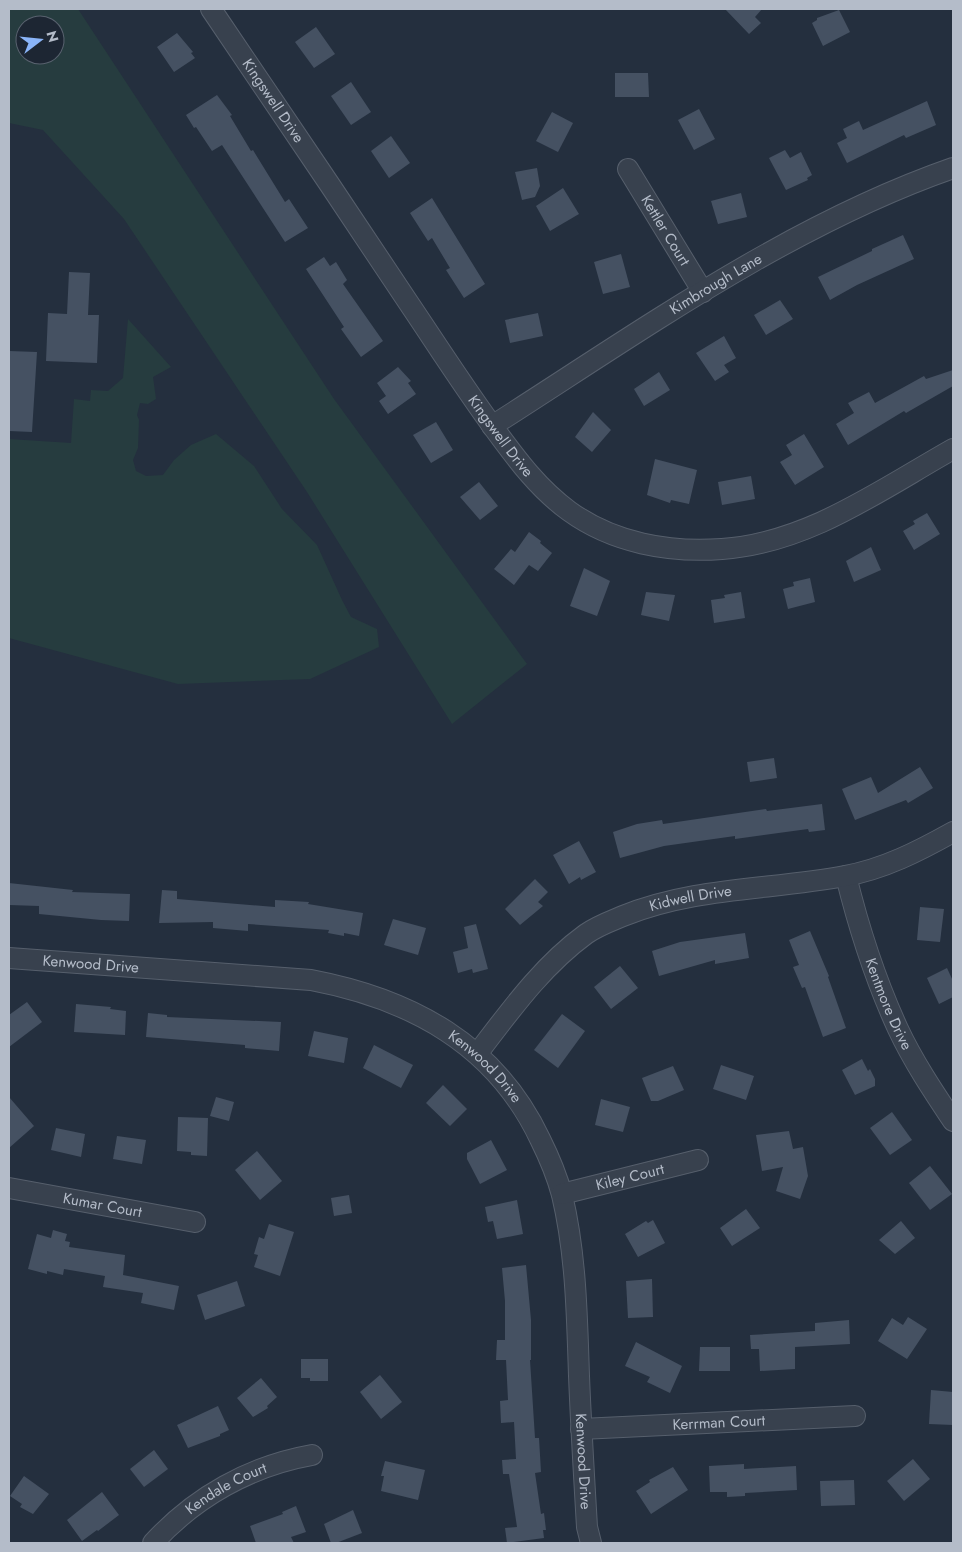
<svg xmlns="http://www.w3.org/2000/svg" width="962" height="1552" font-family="Jost,sans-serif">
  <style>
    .green { fill: #263c3f; fill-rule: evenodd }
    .building { fill: #455162 }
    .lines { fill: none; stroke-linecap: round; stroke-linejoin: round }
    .minor-casing { stroke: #565f6c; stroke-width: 22 }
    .minor { stroke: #38414e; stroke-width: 20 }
    .labels { text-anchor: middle; stroke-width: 4; stroke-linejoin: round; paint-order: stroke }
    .street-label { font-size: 15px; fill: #b4bcc9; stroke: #1d2633 }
  </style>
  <rect width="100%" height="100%" fill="#242f3e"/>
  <g class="green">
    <path d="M9,9h69l256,390 193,265 -75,60 -145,-232 -183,-273 -81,-89 -34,-7zM25,25h30v30h-30z"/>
    <polygon points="128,319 171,367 153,377 156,399 148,404 140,403 137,415 139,420 138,448 133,460 136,471 146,476 163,475 174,460 191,445 216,434 254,466 282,509 317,545 342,600 351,617 377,629 379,647 310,679 178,684 9,638 9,439 71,443 74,399 90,401 91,390 108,391 123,378"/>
  </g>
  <g class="building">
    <polygon points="725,9 762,9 755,17 761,23 749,34"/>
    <polygon points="839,10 850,32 823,46 812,23 817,20 817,18"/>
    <polygon points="316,27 335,54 314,68 295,42"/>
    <polygon points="177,33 193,52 191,53 195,58 174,72 157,47"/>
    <polygon points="615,73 648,73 649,97 615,97"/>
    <polygon points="351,82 371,112 351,125 331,96"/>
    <polygon points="217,95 232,115 230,116 251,151 253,150 285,202 289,199 308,228 285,242 222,145 212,151 196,127 194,128 186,115"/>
    <polygon points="927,101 936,125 906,138 904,135 847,163 837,143 847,138 843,129 859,121 863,130"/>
    <polygon points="699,109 715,139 694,150 678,120"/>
    <polygon points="552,112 573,123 558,152 536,141"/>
    <polygon points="391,136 410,163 389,178 371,151"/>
    <polygon points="785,150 790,158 801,152 812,175 807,178 808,180 786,190 769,158"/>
    <polygon points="537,168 540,186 535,197 522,200 515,172"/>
    <polygon points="563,188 579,214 550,231 536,206"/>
    <polygon points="741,193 747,217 718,224 711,201"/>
    <polygon points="432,198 485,284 464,298 446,270 450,268 432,238 428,241 410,213"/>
    <polygon points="903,235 914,259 857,285 830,300 818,277 872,251 872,249"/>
    <polygon points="621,254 630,287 603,294 594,262"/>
    <polygon points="324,257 330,266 336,262 347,280 343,284 383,341 361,357 341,329 344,327 306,269"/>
    <polygon points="69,272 90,273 88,315 99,315 97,363 46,361 48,313 67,314"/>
    <polygon points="780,300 793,319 766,335 754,315"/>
    <polygon points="538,313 543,336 510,343 505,320"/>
    <polygon points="724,336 736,358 724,365 729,372 715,381 696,353"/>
    <polygon points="9,351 37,352 32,432 9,431"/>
    <polygon points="398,367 411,381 408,383 416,394 388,414 379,401 386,396 377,383"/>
    <polygon points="953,370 953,386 906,413 904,411 848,445 836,424 854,413 848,403 869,392 875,403 924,376 926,379"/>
    <polygon points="659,372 670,390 644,406 634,389"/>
    <polygon points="593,412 611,430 592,452 575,437"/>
    <polygon points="436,422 453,450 431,463 413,435"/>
    <polygon points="804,434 824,467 795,485 780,462 792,455 786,445"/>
    <polygon points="655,459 697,470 689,504 671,500 670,503 647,495"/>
    <polygon points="751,476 755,499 722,505 718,482"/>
    <polygon points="479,482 498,506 480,520 460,497"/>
    <polygon points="927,513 940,534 914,550 903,531 915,524 913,521"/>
    <polygon points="529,532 541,541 540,543 552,553 538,571 529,565 514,585 494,569 511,549 515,552"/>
    <polygon points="871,547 881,570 854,582 846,561"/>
    <polygon points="584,568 610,581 597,616 570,606"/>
    <polygon points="810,578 815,602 788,609 783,589 794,586 793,582"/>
    <polygon points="646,592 675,595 669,621 641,615"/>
    <polygon points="741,592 745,618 714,623 711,600 725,598 724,595"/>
    <polygon points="774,758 777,778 750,782 747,762"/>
    <polygon points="920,767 933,788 908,803 906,800 855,820 842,789 871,777 878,793"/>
    <polygon points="822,804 825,830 809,832 808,829 735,839 735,836 664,846 620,858 613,832 637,824 662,820 663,824 766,809 767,811"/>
    <polygon points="579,841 596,872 581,880 580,877 569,884 553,855"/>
    <polygon points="535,879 548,892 538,902 543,906 520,925 505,909"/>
    <polygon points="9,883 73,890 72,892 130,894 129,921 101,920 39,914 39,906 9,905"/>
    <polygon points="162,890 177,891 177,899 275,907 275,900 309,902 308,904 363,913 359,936 344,933 344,936 328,933 329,930 248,924 248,931 213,928 213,922 159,923"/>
    <polygon points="920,907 944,909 940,942 917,940"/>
    <polygon points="393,919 426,928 418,955 384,945"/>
    <polygon points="476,924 488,969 473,973 472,969 458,973 453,952 468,948 464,927"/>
    <polygon points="810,931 829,976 828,977 846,1028 823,1037 805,987 802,988 793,967 799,965 789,940"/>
    <polygon points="745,933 749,958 715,964 715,960 659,976 652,951 680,942"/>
    <polygon points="620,966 638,988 611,1009 594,987"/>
    <polygon points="947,968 953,981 953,997 939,1004 927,978"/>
    <polygon points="27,1002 42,1022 9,1047 9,1015"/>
    <polygon points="76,1004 111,1007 110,1009 126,1011 125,1035 74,1032"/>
    <polygon points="148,1013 167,1015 167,1017 281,1022 279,1051 245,1048 245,1045 146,1037"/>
    <polygon points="562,1014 585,1031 558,1068 534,1050"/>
    <polygon points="314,1031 348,1038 344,1063 308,1056"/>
    <polygon points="374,1045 413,1065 401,1088 363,1068"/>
    <polygon points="862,1059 868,1071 870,1069 875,1079 875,1086 855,1095 842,1070"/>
    <polygon points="721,1065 754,1076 746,1100 713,1089"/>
    <polygon points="673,1066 684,1090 658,1101 651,1101 642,1078"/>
    <polygon points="443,1085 467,1109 450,1126 426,1103"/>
    <polygon points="9,1097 34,1126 9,1148"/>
    <polygon points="216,1097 234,1102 229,1121 210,1116"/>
    <polygon points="601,1099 630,1107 623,1132 595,1125"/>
    <polygon points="892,1112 912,1140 890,1155 870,1128"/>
    <polygon points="178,1117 208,1118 207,1156 191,1155 191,1152 177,1151"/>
    <polygon points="56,1128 85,1134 81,1157 51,1150"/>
    <polygon points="789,1131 793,1149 803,1147 808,1176 800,1199 776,1191 783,1167 762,1171 756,1135"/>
    <polygon points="117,1136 146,1140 142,1164 113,1159"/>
    <polygon points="491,1140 507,1170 480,1184 467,1159 467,1153"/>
    <polygon points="257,1151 282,1181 260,1200 235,1170"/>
    <polygon points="930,1166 952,1194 930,1210 909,1183"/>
    <polygon points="349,1195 352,1213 334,1216 331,1198"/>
    <polygon points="517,1200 523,1234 497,1239 493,1221 488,1222 485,1207"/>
    <polygon points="746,1209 760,1228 732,1246 720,1228"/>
    <polygon points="653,1220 665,1243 638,1257 625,1234 646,1221 648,1223"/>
    <polygon points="901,1221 915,1238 895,1254 879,1240"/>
    <polygon points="269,1224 294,1232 280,1276 254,1267 258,1255 254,1254 259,1237 264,1239"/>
    <polygon points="53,1230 67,1234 65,1241 70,1242 69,1247 125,1255 123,1275 179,1286 174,1310 141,1303 143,1293 103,1287 105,1276 64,1269 63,1275 47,1271 47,1274 28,1269 37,1234 51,1238"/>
    <polygon points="526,1265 531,1320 531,1360 530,1360 535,1438 539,1438 541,1472 535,1473 541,1514 544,1513 546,1530 543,1530 544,1538 507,1543 505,1528 517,1527 509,1474 503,1474 502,1460 516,1459 514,1422 501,1423 500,1401 508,1400 506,1360 496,1360 497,1340 505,1340 505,1301 502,1268"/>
    <polygon points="652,1279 653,1317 628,1318 626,1281"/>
    <polygon points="237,1281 245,1306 205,1320 197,1295"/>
    <polygon points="908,1317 927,1329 907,1359 878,1341 892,1318 903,1325"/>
    <polygon points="849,1320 850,1344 795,1347 795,1369 760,1371 759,1349 751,1349 750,1335 815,1331 815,1323"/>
    <polygon points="636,1342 682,1366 670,1393 647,1382 650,1377 625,1366"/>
    <polygon points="700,1347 730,1347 730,1371 699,1371"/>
    <polygon points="301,1359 328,1359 328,1381 310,1381 310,1378 301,1378"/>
    <polygon points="380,1375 402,1402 381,1419 360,1392"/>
    <polygon points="261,1378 277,1397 267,1406 268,1408 253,1417 237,1398"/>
    <polygon points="931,1390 953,1392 953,1425 929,1424"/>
    <polygon points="218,1406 229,1430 220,1434 220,1436 188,1448 177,1425"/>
    <polygon points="154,1450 168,1469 144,1487 130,1469"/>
    <polygon points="913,1459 930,1479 904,1501 887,1481"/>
    <polygon points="385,1461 425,1470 418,1500 381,1491 384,1476 381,1476"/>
    <polygon points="744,1464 744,1469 796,1466 797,1490 745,1493 745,1496 727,1497 727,1492 710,1492 709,1466"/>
    <polygon points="673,1467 688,1490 651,1514 636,1491 650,1482 649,1480"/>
    <polygon points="24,1476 49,1494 33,1514 20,1507 22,1504 10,1496"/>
    <polygon points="854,1480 855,1505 821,1506 820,1481"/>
    <polygon points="102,1492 119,1515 98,1531 97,1530 82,1541 67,1520"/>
    <polygon points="296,1506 306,1532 291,1537 294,1543 256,1543 250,1526 283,1514 282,1512"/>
    <polygon points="353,1510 362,1533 336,1543 331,1543 324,1524"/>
  </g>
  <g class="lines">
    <defs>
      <g id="minor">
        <path id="s1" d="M211,9c66,97 132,195 197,293 29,43 57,87 88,129 22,30 43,58 73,80 44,32 100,42 153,38 86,-6 158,-59 231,-100"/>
        <path id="s2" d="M628,169l75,123"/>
        <path id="s3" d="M492,426c146,-93 297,-201 461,-258"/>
        <path id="s4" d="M846,876c13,53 29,103 52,153 15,32 35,62 55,92"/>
        <path id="s5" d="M9,958l302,22c100,19 184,64 229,159 9,18 17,37 22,56 14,59 15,120 17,181 2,50 5,100 8,151l4,16"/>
        <path id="s6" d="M477,1054c33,-43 65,-88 109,-120 11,-8 25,-13 37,-18 71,-29 148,-26 222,-40 39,-7 74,-25 108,-44"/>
        <path id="s7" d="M9,1188l186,34"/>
        <path id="s8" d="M562,1194l136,-34"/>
        <path id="s9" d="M581,1429l274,-13"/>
        <path id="s10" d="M153,1543c42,-46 97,-77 159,-88"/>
      </g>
    </defs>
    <use href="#minor" class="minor-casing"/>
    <use href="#minor" class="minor"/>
  </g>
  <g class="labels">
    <g class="street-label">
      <text dy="5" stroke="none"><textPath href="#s1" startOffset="111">Kingswell Drive</textPath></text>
      <text dy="5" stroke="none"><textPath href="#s2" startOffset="72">Kettler Court</textPath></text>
      <text dy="5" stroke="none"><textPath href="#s3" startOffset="265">Kimbrough Lane</textPath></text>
      <text dy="5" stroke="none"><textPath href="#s1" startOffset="516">Kingswell Drive</textPath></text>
      <text dy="5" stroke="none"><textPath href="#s6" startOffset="274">Kidwell Drive</textPath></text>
      <text dy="5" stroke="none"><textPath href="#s5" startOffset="82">Kenwood Drive</textPath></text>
      <text dy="5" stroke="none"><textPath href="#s4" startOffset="135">Kentmore Drive</textPath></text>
      <text dy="5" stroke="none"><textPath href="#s5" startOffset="501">Kenwood Drive</textPath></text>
      <text dy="5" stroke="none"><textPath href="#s8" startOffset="70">Kiley Court</textPath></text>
      <text dy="5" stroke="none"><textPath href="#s7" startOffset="95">Kumar Court</textPath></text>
      <text dy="5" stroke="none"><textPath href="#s9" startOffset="138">Kerrman Court</textPath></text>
      <text dy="5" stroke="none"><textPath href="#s5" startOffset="921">Kenwood Drive</textPath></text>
      <text dy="5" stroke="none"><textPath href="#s10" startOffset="92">Kendale Court</textPath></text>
    </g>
  </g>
  <rect width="962" height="1552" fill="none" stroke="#b4bcc9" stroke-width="20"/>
  <g transform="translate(40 40) rotate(74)"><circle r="24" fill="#1d2633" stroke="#59626f"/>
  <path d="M0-4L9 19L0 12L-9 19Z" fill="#8ab4f8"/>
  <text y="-8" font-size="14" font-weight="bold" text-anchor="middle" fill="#b4bcc9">N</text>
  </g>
</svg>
